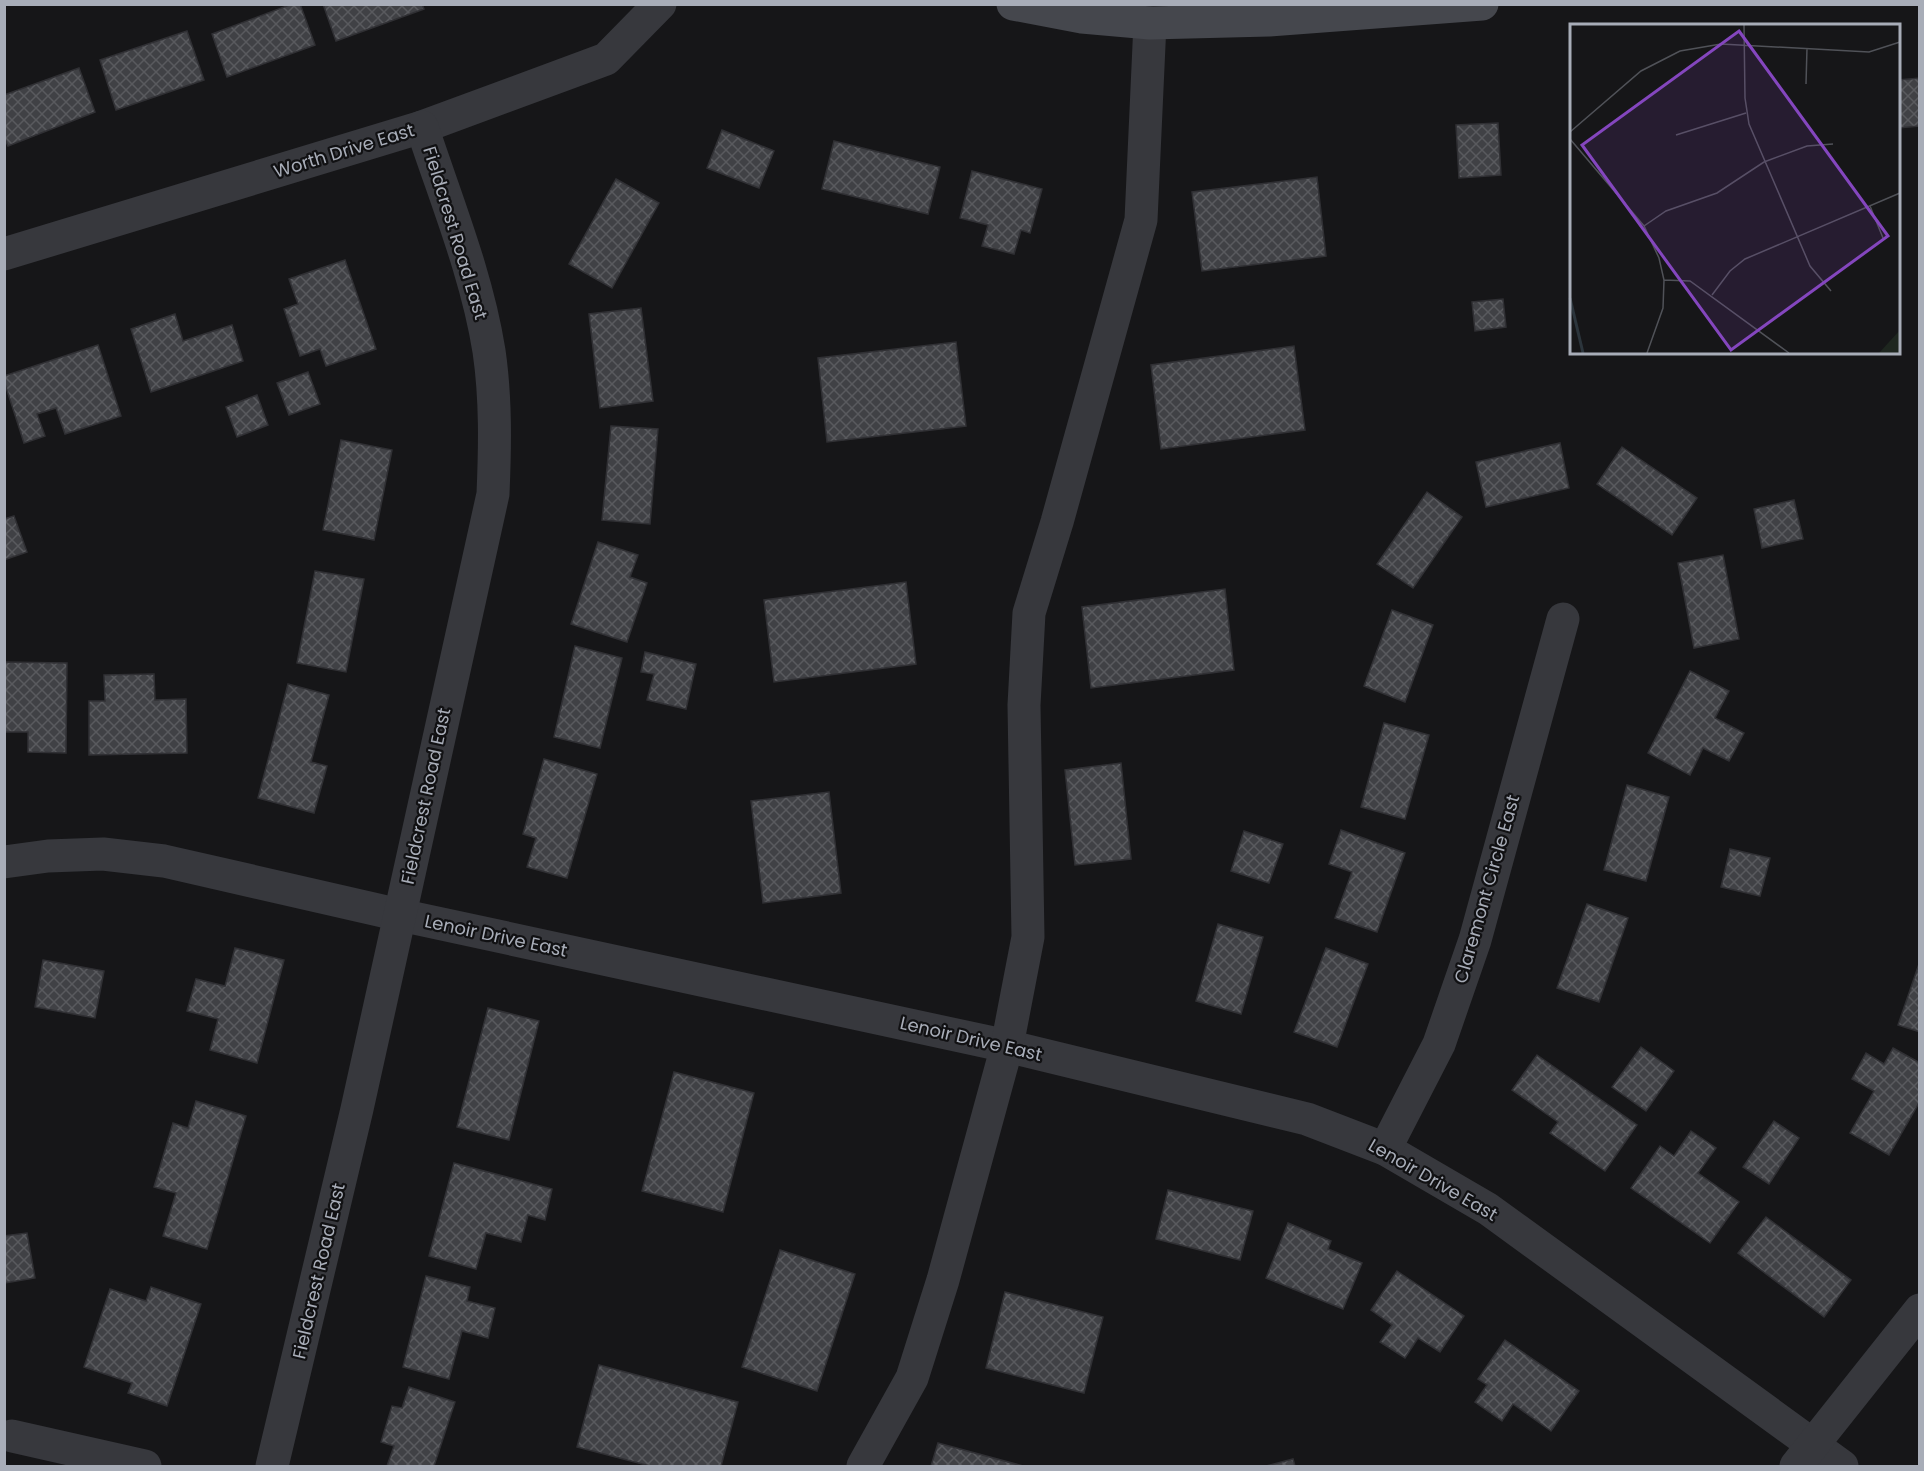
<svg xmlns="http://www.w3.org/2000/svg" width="1924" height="1471" font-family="Poppins,sans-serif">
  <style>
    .building { fill: url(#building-cross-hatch); stroke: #303034; stroke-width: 1.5 }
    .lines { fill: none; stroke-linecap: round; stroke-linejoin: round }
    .street { stroke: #37383d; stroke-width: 33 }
    .secondary { stroke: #45474d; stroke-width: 33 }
    .labels { text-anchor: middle; stroke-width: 4.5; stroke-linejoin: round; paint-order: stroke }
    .street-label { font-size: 18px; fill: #a8adb8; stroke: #111113 }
    .inset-river { fill: none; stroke: #2c353c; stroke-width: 3 }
    .inset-road { fill: none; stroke: #505258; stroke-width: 1.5 }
    .view { fill: #8446be; fill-opacity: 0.15; stroke: #8446be; stroke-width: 3 }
    .inset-edge { fill: none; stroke: #a8adb8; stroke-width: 3 }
  </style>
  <defs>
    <pattern id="building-cross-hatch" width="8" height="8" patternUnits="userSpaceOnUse" patternTransform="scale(1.5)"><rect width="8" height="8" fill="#404145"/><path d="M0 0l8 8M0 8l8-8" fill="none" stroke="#595a5e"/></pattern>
  </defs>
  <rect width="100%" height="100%" fill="#161618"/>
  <g class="building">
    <polygon points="292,4 300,4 315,45 227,77 212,34"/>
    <polygon points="323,4 422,4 424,9 336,41"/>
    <polygon points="187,31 204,80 116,110 100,60"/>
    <polygon points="79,68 95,112 8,146 4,137 4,95"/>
    <polygon points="1920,78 1920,126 1898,128 1898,80"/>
    <polygon points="1498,123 1501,175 1459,178 1456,125"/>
    <polygon points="722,130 774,151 759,188 707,168"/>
    <polygon points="834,141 940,167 928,214 822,189"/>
    <polygon points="972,171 1042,189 1030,233 1021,230 1014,254 982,246 988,225 960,218"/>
    <polygon points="1317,177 1326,256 1202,271 1192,192"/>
    <polygon points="616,179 659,203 612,288 569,264"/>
    <polygon points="345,260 376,349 326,366 320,349 300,356 284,309 298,304 289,279"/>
    <polygon points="1503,299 1506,327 1475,331 1472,302"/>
    <polygon points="641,308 653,401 600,408 589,314"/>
    <polygon points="175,314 183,341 232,325 243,361 151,392 131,329"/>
    <polygon points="956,342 966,426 827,442 818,358"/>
    <polygon points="98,345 121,416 65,434 56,408 37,414 45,436 24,443 4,381 4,376"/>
    <polygon points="1294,346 1305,430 1161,449 1151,365"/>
    <polygon points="308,372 320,404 289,415 277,383"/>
    <polygon points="257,395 268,425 237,437 226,407"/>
    <polygon points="611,426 658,429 650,524 602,520"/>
    <polygon points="341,440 392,450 374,540 323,530"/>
    <polygon points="1560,443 1569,488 1486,507 1476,462"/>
    <polygon points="1622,447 1697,498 1672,535 1597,484"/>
    <polygon points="1427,492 1462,517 1413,588 1377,564"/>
    <polygon points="1794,500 1803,539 1762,548 1754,509"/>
    <polygon points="14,516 27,552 4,560 4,519"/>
    <polygon points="598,542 638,555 630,577 647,583 627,642 571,624"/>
    <polygon points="1723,555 1739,639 1694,648 1678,563"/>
    <polygon points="315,571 364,579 346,672 297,663"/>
    <polygon points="906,582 916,664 774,682 764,600"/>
    <polygon points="1225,589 1234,670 1091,688 1082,607"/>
    <polygon points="1392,610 1433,625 1405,702 1364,686"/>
    <polygon points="575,646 622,658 600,748 554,737"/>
    <polygon points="645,652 696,664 686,709 647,700 654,674 641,672"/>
    <polygon points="4,662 67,663 66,753 28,752 28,732 4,732"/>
    <polygon points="1690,671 1729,691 1715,718 1744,733 1729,761 1703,748 1690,775 1648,753"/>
    <polygon points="154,674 155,700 186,699 187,753 89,755 89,701 105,701 104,675"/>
    <polygon points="288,684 329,695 311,762 327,766 314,813 258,798"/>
    <polygon points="1384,723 1429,735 1405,819 1361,807"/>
    <polygon points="544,759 597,774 567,878 527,867 536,838 523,834"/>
    <polygon points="1121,763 1131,859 1075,865 1065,770"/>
    <polygon points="1627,785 1669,797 1646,881 1604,870"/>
    <polygon points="829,792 841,893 763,903 751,801"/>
    <polygon points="1341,830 1405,853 1377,932 1335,918 1352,872 1329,864"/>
    <polygon points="1244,831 1283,844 1269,883 1231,871"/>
    <polygon points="1730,849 1770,858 1760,896 1721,887"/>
    <polygon points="1587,904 1628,918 1599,1002 1557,988"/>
    <polygon points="1218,924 1263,937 1241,1014 1196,1001"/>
    <polygon points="235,948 284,960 257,1063 210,1050 218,1019 187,1011 196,979 225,986"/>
    <polygon points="1326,948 1368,964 1337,1047 1294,1032"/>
    <polygon points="43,960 104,971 95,1018 35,1007"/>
    <polygon points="1920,961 1920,1032 1898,1025"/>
    <polygon points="488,1008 539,1021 509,1140 457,1127"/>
    <polygon points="1641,1047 1674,1071 1646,1111 1612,1087"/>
    <polygon points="1893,1048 1920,1063 1920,1101 1889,1155 1850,1133 1874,1091 1852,1079 1866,1053 1884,1064"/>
    <polygon points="1537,1055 1637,1125 1605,1171 1550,1133 1558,1122 1512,1090"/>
    <polygon points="674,1072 754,1093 723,1212 642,1191"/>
    <polygon points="196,1101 246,1116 207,1249 163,1236 176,1193 154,1187 173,1123 188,1128"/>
    <polygon points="1774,1121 1799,1138 1769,1184 1743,1167"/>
    <polygon points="1691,1131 1716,1148 1698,1173 1739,1202 1710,1243 1631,1188 1660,1146 1674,1156"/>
    <polygon points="454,1163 552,1189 545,1220 528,1215 521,1242 486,1233 476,1269 429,1256"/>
    <polygon points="1168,1190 1253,1211 1240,1260 1156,1239"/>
    <polygon points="1766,1217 1851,1280 1824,1317 1738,1253"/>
    <polygon points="1288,1223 1331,1241 1328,1249 1362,1263 1343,1309 1266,1278"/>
    <polygon points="27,1233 35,1278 4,1283 4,1236"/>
    <polygon points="780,1250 855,1274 817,1391 742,1367"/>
    <polygon points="1397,1271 1464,1316 1440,1352 1418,1338 1405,1358 1380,1342 1392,1325 1371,1310"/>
    <polygon points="426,1276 470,1287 467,1301 495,1308 488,1338 462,1331 449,1379 403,1367"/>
    <polygon points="151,1287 201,1304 167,1406 128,1393 132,1383 84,1367 110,1289 146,1301"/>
    <polygon points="1005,1292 1103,1317 1084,1393 986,1368"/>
    <polygon points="1505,1340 1579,1391 1551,1431 1513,1404 1502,1421 1475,1402 1487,1385 1478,1379"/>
    <polygon points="599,1365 738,1402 721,1466 650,1466 577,1447"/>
    <polygon points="409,1387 455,1402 434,1466 387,1466 394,1446 381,1442 392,1406 402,1408"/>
    <polygon points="938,1443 1023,1466 931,1466"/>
    <polygon points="1293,1459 1295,1466 1266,1466"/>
  </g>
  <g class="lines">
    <g class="street">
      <polyline points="4,254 422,127 606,59 660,4"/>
      <polyline points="4,862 48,856 103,854 164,861 400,915 1007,1046 1307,1119 1385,1149 1488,1209 1842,1466"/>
      <polyline points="1385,1149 1439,1044 1475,940 1563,619"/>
      <polyline points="12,1436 145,1466"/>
      <path d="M272,1466l85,-357 136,-615c2,-47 3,-95 -4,-143 -12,-76 -43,-151 -67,-224"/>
      <polyline points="863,1466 912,1378 943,1280 1007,1046 1028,937 1024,705 1029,613 1057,522 1141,220 1150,23"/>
      <polyline points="1796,1466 1920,1310"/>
    </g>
    <polyline class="secondary" points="1013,4 1082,17 1150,23 1269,20 1482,4"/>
  </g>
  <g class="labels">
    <g class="street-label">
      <text transform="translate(344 151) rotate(-17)" y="6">Worth Drive East</text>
      <text transform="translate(455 233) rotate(73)" y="6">Fieldcrest Road East</text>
      <text transform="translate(426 796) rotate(-78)" y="6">Fieldcrest Road East</text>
      <text transform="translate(1487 889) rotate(-74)" y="6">Claremont Circle East</text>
      <text transform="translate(496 936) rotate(12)" y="6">Lenoir Drive East</text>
      <text transform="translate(971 1039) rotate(13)" y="6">Lenoir Drive East</text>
      <text transform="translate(1433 1180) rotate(30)" y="6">Lenoir Drive East</text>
      <text transform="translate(319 1271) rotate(-77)" y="6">Fieldcrest Road East</text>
    </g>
  </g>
  <g transform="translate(1570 24)">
    <rect width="330" height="330" fill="#161618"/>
    <path d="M330,306v23h-21z" fill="#1e261f"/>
    <path class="inset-river" d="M0,274l13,55"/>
    <path class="inset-road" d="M174,1l1,73 4,26 61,142 21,25M236,60l1,-36M0,108l71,-61 39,-20 41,-7 148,8 31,-10M106,111l70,-22M0,115l74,87 15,32 5,22 -1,28 -16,45M300,182l13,32M74,202l22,-15 51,-18 47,-31 43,-16 26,-2M94,256l26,1 99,72M142,271l18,-24 15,-12 155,-66"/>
    <path class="view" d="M169,7l149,205 -157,114 -149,-205z"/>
    <rect width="330" height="330" class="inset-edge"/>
  </g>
  <rect width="1924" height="1471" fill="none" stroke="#a8adb8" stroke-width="12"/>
</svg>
